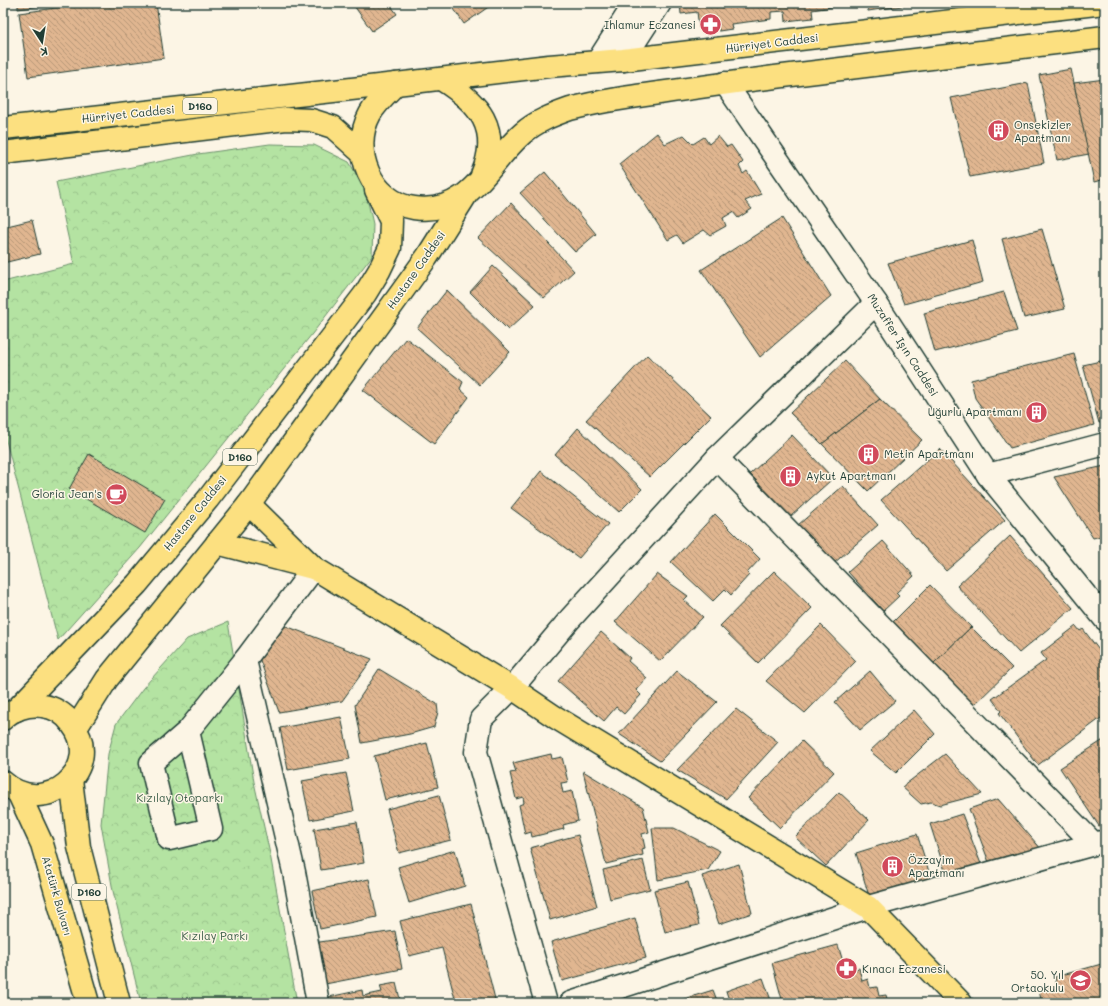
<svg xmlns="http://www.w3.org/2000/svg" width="1108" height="1006" font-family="Mali,sans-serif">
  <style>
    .park { fill: url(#park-crowns); stroke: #6a906b }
    .building { fill: url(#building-back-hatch); stroke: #1f3d34 }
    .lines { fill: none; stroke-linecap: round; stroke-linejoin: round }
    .minor-casing { stroke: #1f3d34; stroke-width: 25 }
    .major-casing { stroke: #1f3d34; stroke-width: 25 }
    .minor { stroke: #fcf5e5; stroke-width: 22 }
    .major { stroke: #fce080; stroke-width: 22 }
    .labels { text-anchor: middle; stroke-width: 3; stroke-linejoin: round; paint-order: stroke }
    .shield { fill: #fcf5e5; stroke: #617469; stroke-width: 1 }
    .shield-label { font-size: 10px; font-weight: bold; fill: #1f3d34 }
    .poi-label { font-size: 11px; fill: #1f3d34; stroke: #fcf5e5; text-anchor: start }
    .street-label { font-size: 11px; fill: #1f3d34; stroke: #fcf5e5 }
    .park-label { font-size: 11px; fill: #3d5e4a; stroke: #fcf5e5 }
  </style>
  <defs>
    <pattern id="park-crowns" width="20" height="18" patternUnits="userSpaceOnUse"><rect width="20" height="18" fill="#b4e3a2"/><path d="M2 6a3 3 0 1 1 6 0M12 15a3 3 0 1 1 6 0" fill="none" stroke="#9ac48c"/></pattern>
    <pattern id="building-back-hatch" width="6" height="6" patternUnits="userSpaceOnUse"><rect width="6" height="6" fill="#e0b690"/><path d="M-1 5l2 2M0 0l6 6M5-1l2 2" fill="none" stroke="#b59576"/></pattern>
  </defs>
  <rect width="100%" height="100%" fill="#fcf5e5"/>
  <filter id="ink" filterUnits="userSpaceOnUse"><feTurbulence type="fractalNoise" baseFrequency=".025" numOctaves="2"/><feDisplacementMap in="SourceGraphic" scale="8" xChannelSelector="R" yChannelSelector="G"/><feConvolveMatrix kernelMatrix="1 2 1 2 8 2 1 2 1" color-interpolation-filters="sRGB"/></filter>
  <g filter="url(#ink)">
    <g class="park">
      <polygon points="270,144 314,145 349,162 365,189 373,224 372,256 312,334 140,548 58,640 3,429 3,282 74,264 56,182 198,154"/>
      <polygon points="228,622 254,782 270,854 297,1003 141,1003 113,891 101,824 108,754 116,724 143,688 187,639"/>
    </g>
    <g class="building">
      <polygon points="18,3 65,3 18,9"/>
      <polygon points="93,3 156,3 164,58 28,77 19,13"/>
      <polygon points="352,3 389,3 397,14 372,31"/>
      <polygon points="450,3 494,3 464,24"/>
      <polygon points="680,3 831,3 832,7 812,10 813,18 786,21 785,11 771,12 771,19 731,24 732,29 719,31 718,26 699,28 697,12 681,14"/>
      <polygon points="867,3 922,3 868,11"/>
      <polygon points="1071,69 1089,154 1057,160 1039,75"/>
      <polygon points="1105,79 1105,179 1094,182 1074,83"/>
      <polygon points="1028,83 1044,163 970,177 951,98"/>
      <polygon points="657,133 665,144 684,135 693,144 704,137 709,144 718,136 727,147 731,145 743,162 739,166 743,174 747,171 761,194 745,201 752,209 738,218 733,212 723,218 726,226 710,235 704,230 683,243 677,235 668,240 619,164"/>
      <polygon points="545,172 596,234 575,252 520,193"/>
      <polygon points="511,203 574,271 544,298 478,238"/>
      <polygon points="782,218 831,296 760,357 701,270"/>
      <polygon points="32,220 40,254 3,263 3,227"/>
      <polygon points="1042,229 1065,309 1024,318 1002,239"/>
      <polygon points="972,240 983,282 904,304 888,263"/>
      <polygon points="493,266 535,305 508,330 470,292"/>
      <polygon points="447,290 510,352 480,385 417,328"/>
      <polygon points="1004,292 1017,331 935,352 924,313"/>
      <polygon points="406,338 463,382 460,389 469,397 434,444 363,390"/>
      <polygon points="1074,354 1094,425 1010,448 975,398 971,380"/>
      <polygon points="647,355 711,416 650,477 586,420"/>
      <polygon points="1105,360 1105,422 1099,423 1083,365"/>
      <polygon points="845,361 880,399 822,444 790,413"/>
      <polygon points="880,399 922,440 868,491 822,444"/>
      <polygon points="578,428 642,489 619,512 555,455"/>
      <polygon points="792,435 830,475 827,478 830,481 790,517 750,474"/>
      <polygon points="940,449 1005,520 946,571 881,500"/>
      <polygon points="89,454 165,499 145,533 69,489"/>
      <polygon points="1105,466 1105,535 1093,538 1054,477"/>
      <polygon points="541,471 608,524 579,558 511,508"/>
      <polygon points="843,486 878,525 833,564 798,525"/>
      <polygon points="715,514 760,559 747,573 749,575 731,595 725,589 713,601 671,562"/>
      <polygon points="1010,536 1073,608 1019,653 957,586"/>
      <polygon points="883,541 914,576 896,593 899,596 883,611 848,572"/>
      <polygon points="774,571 812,608 758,663 720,626"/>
      <polygon points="657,574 688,596 684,600 703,617 660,661 615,622"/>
      <polygon points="930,585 971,627 932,665 891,624"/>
      <polygon points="278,623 372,659 342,701 279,712 258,655"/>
      <polygon points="821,625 856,661 805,713 766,681"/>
      <polygon points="1076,626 1080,631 1083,629 1105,658 1105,715 1038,765 999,713 1001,711 992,699 1046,660 1041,653"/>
      <polygon points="971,627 1012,668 973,706 932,665"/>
      <polygon points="601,632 630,658 628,661 647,678 636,690 641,695 624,714 616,707 604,721 558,681"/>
      <polygon points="379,669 437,704 438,712 434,727 410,734 362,743 355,705"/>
      <polygon points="677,671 717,702 660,761 619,734"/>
      <polygon points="870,671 895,701 860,730 835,702"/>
      <polygon points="736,709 778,742 726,799 677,770"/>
      <polygon points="914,710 935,734 896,773 870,751"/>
      <polygon points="341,717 350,759 288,770 280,728"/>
      <polygon points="1105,739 1105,827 1101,829 1060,768"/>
      <polygon points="802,741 834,772 780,828 748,798"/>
      <polygon points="427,743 438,787 385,800 374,756"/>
      <polygon points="551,754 552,759 562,757 568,782 561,783 563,793 572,791 578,821 563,825 564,829 532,837 531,832 525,834 519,805 524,803 523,797 516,799 510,773 516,772 513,763"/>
      <polygon points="945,754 982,794 940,805 931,802 921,804 902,787"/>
      <polygon points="583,771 643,807 649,832 642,834 645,848 642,849 643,855 606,864"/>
      <polygon points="346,773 354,811 310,820 302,781"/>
      <polygon points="839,792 869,820 826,866 795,837"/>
      <polygon points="439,795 451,840 399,853 387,809"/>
      <polygon points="998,799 1043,851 990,865 969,809"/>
      <polygon points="962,814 981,864 946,874 930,824"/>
      <polygon points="357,822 364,863 321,870 314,829"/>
      <polygon points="652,828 674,828 720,851 708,870 658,880"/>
      <polygon points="917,834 931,878 905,891 903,885 869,896 856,853"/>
      <polygon points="578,835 597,906 550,920 530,848"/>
      <polygon points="455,850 465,886 409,903 398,867"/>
      <polygon points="643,860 650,889 610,899 603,870"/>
      <polygon points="739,864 752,913 719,924 702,876"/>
      <polygon points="369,879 377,917 320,929 312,891"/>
      <polygon points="688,882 699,925 665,932 654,890"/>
      <polygon points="471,904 496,1003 456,1003 442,948 409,956 400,921"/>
      <polygon points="635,918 646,958 562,981 551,942"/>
      <polygon points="395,931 402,969 320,985 313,943"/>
      <polygon points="838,945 844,965 851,963 853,970 859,968 862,981 868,979 870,988 877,987 879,996 886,995 888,1003 783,1003 772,963"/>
      <polygon points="1105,963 1105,1003 1042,1003 1039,991 1057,986 1055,977"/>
      <polygon points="763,978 772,1003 730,1003 726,991"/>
      <polygon points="396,983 401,1003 325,1003 324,998 362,990 363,996 382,992 380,986"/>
      <polygon points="713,990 718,1003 682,1003 681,1000"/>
    </g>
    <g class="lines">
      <defs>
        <g id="minor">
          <polyline points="623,60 660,3"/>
          <polyline points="598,61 635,3"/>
          <polyline points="725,83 876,303 988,475 1105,619"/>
          <polyline points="717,458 1093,843"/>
          <polyline points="988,475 1105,444"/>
          <polyline points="314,568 245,660 294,872 318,1003"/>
          <polyline points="188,731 211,829 169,839 151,763 188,731 245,660"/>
          <polyline points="546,1003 476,752 481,719 512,688 570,619 717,458 876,303"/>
          <polyline points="571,1003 868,907 1105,841"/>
        </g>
        <g id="major">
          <path d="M1104,3l-481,57 -74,6 -153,18c-9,9 -20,19 -26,30 -20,36 1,88 44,94 55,8 74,-45 109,-75 14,-12 30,-18 47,-24 29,-8 59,-12 89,-16 41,-6 83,-12 124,-17 108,-13 215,-26 322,-39"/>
          <path d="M441,79c38,24 61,49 41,96"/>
          <polyline points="3,128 396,84"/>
          <polyline points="3,153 286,119 311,120 333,127 362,153"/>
          <polyline points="249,504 314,568 512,688 555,717 868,907 961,1003"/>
          <polyline points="217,543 313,568"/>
          <polyline points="16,710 137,584 208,499 365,294 379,271 390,248 391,221 376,190"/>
          <path d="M3,719c9,-10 25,-15 39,-13 12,1 23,8 30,18 34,44 -27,96 -69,58"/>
          <polyline points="76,728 107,679 249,504 427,257 466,195"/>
          <polyline points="71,779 79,847 119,1003"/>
          <polyline points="18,792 42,844 88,1003"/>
        </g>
      </defs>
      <use href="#minor" class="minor-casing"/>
      <use href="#major" class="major-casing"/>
      <use href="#minor" class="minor"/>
      <use href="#major" class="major"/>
    </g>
  </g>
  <defs>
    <symbol id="pharmacy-disc" viewBox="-11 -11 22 22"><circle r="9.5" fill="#d1495b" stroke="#fcf5e5"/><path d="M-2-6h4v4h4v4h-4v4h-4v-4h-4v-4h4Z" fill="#fff"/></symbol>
    <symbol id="building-disc" viewBox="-11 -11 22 22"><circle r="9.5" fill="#d1495b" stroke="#fcf5e5"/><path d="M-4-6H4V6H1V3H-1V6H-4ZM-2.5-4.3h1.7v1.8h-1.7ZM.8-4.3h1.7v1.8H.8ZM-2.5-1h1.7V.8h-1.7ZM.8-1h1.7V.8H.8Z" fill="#fff"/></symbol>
    <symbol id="cafe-disc" viewBox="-11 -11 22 22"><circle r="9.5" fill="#d1495b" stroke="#fcf5e5"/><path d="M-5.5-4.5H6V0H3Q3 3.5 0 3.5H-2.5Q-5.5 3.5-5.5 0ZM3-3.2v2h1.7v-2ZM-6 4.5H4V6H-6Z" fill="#fff"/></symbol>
    <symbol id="school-disc" viewBox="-11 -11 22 22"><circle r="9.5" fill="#d1495b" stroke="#fcf5e5"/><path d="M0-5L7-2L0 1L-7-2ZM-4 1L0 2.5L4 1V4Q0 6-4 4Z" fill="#fff"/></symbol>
  </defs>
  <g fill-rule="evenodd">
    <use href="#pharmacy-disc" x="698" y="12" width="25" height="25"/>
    <use href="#building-disc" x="986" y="118" width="25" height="25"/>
    <use href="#building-disc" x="1024" y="400" width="25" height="25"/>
    <use href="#building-disc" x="856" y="442" width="25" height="25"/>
    <use href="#building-disc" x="778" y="464" width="25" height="25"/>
    <use href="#cafe-disc" x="104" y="482" width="25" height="25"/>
    <use href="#building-disc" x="880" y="854" width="25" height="25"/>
    <use href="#pharmacy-disc" x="834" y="956" width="25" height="25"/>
    <use href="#school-disc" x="1068" y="968" width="25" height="25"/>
  </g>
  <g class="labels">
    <g class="shield">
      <rect x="183" y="98" width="34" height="16" rx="3"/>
      <rect x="223" y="449" width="34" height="16" rx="3"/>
      <rect x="72" y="884" width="34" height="16" rx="3"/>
    </g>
    <g class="shield-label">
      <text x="200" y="110">D160</text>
      <text x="240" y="461">D160</text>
      <text x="89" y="896">D160</text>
    </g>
    <g class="poi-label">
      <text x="696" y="29" text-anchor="end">Ihlamur Eczanesi</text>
      <text x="1014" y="129">Onsekizler<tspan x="1014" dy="13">Apartmanı</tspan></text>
      <text x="1022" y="416" text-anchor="end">Uğurlu Apartmanı</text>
      <text x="884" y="458">Metin Apartmanı</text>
      <text x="806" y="480">Aykut Apartmanı</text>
      <text x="102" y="498" text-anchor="end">Gloria Jean's</text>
      <text x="908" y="864">Özzayim<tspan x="908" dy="13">Apartmanı</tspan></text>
      <text x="862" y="973">Kınacı Eczanesi</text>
      <text x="1064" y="979" text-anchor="end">50. Yıl<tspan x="1064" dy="13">Ortaokulu</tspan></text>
    </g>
    <g class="street-label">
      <text transform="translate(772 43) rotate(-7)" y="4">Hürriyet Caddesi</text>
      <text transform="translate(128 114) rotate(-6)" y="4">Hürriyet Caddesi</text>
      <text transform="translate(416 270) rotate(-55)" y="4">Hastane Caddesi</text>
      <text transform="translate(903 345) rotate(57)" y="4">Muzaffer Işın Caddesi</text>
      <text transform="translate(195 513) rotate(-51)" y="4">Hastane Caddesi</text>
      <text transform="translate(57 896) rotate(74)" y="4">Atatürk Bulvarı</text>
    </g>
    <g class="park-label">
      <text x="180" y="802">Kızılay Otoparkı</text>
      <text x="215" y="940">Kızılay Parkı</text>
    </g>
  </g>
  <rect width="1108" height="1006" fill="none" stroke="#fcf5e5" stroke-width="16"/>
  <rect x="8" y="8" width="1092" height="990" fill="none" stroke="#1f3d34" stroke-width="1.5" filter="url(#ink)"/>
  <g transform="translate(42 42) rotate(168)" stroke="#fcf5e5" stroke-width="3" paint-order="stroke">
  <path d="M0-3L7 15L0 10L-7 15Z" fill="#1f3d34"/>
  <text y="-6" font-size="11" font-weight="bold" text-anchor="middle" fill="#1f3d34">K</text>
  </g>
</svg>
